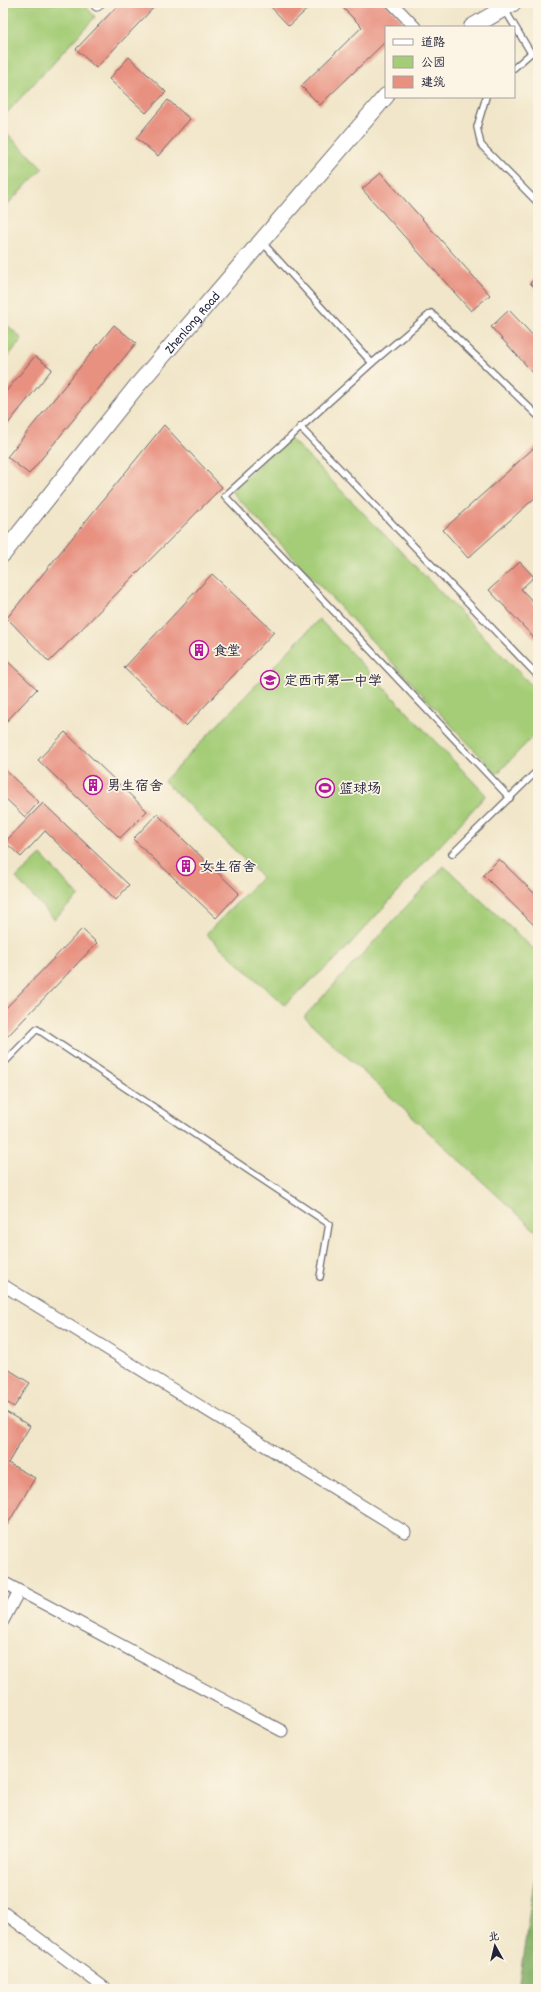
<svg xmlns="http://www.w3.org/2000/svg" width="541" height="1992" font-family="Dekko,'LXGW WenKai TC',sans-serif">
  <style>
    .green { fill: #a5cd78; stroke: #64785a }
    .forest { fill: #84b068; stroke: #536952 }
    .building { fill: #e89181 }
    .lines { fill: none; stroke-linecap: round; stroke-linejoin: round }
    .service-casing { stroke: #6a676d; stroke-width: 8 }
    .minor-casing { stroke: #6a676d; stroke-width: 13 }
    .secondary-casing { stroke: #6a676d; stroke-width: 18 }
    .service { stroke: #fff; stroke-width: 5.5 }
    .minor { stroke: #fff; stroke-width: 11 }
    .secondary { stroke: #fff; stroke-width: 16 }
    .labels { text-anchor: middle; stroke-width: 3.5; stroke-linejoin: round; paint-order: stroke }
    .street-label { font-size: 14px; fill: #22223b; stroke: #fcf5e5 }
    .poi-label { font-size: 14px; fill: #22223b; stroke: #fcf5e5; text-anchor: start }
  </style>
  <rect width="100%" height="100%" fill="#fcf5e5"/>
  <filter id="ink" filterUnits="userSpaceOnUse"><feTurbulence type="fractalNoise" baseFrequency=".025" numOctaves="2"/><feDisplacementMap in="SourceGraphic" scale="8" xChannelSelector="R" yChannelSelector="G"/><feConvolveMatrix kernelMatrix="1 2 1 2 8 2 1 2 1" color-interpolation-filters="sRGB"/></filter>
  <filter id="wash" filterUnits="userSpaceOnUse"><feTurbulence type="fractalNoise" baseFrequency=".012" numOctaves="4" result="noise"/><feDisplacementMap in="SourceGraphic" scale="16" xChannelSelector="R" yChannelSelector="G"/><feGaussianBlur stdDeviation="0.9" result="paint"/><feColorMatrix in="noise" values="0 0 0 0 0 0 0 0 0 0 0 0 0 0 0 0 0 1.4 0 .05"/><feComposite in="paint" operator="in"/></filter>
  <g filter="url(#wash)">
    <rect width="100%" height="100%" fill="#f1e6c9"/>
    <g class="green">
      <polygon points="3,3 83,3 95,17 3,117"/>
      <polygon points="3,130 43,168 3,209"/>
      <polygon points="3,321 22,339 3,363"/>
      <polygon points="289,437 538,692 538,731 497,774 231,491"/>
      <polygon points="319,619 486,795 341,954 284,1005 206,934 262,877 164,781"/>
      <polygon points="41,855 79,896 54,919 16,878"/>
      <polygon points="444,866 538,953 538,1233 304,1017"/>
    </g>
    <polygon class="forest" points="538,1856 538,1989 518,1989"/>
    <g id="blocks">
      <g class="building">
        <polygon points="120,3 158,3 96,68 76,49"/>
        <polygon points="271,3 314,3 289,26 269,5"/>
        <polygon points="338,3 385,3 405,23 401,27 386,27 386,41 320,105 301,86 362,27"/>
        <polygon points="129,57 166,92 146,113 109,79"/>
        <polygon points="168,100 190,119 158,156 136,138"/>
        <polygon points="381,173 490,295 471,311 362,189"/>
        <polygon points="538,276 538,291 530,283"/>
        <polygon points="509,310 538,341 538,378 491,327"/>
        <polygon points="114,325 136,343 29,474 7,457"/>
        <polygon points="35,356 52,369 3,430 3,395"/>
        <polygon points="164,425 222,487 49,662 7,618"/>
        <polygon points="537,445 538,495 468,558 443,530"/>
        <polygon points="520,562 534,577 521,589 538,607 538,642 489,590"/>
        <polygon points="212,574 274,632 186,726 124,668"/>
        <polygon points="3,657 37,689 3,725"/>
        <polygon points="65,732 147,811 120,838 38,760"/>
        <polygon points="3,768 39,802 25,817 3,796"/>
        <polygon points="43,803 129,885 116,900 45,831 21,857 5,842"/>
        <polygon points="157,814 239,893 216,918 133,839"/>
        <polygon points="499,859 536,895 538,894 538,929 483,875"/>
        <polygon points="82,929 97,943 3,1041 3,1011"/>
        <polygon points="3,1366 30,1383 14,1407 3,1400"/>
        <polygon points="6,1412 30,1426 8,1463 35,1478 3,1532 3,1418"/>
      </g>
    </g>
  </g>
  <g filter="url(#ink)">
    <use href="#blocks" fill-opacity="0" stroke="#6a676d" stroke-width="1"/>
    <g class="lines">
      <defs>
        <g id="service">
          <polyline points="505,10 531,53 514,68"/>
          <polyline points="486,97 477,127 481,145 538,203"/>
          <polyline points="262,242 372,363"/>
          <polyline points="300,427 538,676"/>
          <polyline points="510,798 225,496 372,363 431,313 538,416"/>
          <polyline points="452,854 538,770"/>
          <polyline points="3,1064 37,1029 329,1224 320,1277"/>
        </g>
        <g id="minor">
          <polyline points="96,3 97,5 99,3"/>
          <polyline points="392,3 415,27"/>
          <polyline points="3,1285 405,1532"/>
          <polyline points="3,1582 282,1731"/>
          <polyline points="3,1621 19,1591"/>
          <polyline points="3,1912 106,1989"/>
        </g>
        <g id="secondary">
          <polyline points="472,27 513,3"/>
          <path id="s1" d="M3,554l133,-167 250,-291"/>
        </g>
      </defs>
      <use href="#service" class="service-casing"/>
      <use href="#minor" class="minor-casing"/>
      <use href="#secondary" class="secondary-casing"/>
      <use href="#service" class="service"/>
      <use href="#minor" class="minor"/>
      <use href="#secondary" class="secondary"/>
    </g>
  </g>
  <defs>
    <symbol id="building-ring" viewBox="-11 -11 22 22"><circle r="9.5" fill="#fcf5e5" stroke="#b5179e" stroke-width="1.5"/><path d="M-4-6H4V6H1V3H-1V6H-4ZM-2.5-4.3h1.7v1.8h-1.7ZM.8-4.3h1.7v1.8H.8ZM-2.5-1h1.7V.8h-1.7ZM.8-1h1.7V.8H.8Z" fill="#b5179e"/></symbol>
    <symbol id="school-ring" viewBox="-11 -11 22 22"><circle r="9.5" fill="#fcf5e5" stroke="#b5179e" stroke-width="1.5"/><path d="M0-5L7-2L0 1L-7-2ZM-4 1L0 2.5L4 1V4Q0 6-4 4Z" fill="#b5179e"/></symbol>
    <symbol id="stadium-ring" viewBox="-11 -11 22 22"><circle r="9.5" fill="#fcf5e5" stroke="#b5179e" stroke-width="1.5"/><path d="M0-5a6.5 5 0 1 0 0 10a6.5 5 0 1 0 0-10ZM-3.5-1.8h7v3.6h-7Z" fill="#b5179e"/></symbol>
  </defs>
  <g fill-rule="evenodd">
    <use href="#building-ring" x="188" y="639" width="22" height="22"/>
    <use href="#school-ring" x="259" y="669" width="22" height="22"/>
    <use href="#building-ring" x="82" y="774" width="22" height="22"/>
    <use href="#stadium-ring" x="314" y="777" width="22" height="22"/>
    <use href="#building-ring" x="175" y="855" width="22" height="22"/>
  </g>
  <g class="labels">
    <g class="street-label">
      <text dy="5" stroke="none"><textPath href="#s1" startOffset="299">Zhenlong Road</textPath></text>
    </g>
    <g class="poi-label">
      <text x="213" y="655">食堂</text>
      <text x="284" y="685">定西市第一中学</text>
      <text x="107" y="790">男生宿舍</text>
      <text x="339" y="793">篮球场</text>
      <text x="200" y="871">女生宿舍</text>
    </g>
  </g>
  <rect width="541" height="1992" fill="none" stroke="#fcf5e5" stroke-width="16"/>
  <rect x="385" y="26" width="130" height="72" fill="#fcf5e5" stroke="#a5a1a1"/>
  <rect x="393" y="39" width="20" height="6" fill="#ffffff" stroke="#a5a1a1"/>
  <text x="421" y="46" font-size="12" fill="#22223b">道路</text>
  <rect x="393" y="56" width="20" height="12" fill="#a5cd78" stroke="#a5a1a1"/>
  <text x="421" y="66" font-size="12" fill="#22223b">公园</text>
  <rect x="393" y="76" width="20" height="12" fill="#e89181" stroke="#a5a1a1"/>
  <text x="421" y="86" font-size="12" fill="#22223b">建筑</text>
  <g transform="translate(495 1946) rotate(352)" stroke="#fcf5e5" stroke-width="3" paint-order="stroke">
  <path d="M0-3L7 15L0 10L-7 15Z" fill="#22223b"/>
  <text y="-6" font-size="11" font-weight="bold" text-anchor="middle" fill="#22223b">北</text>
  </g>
</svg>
